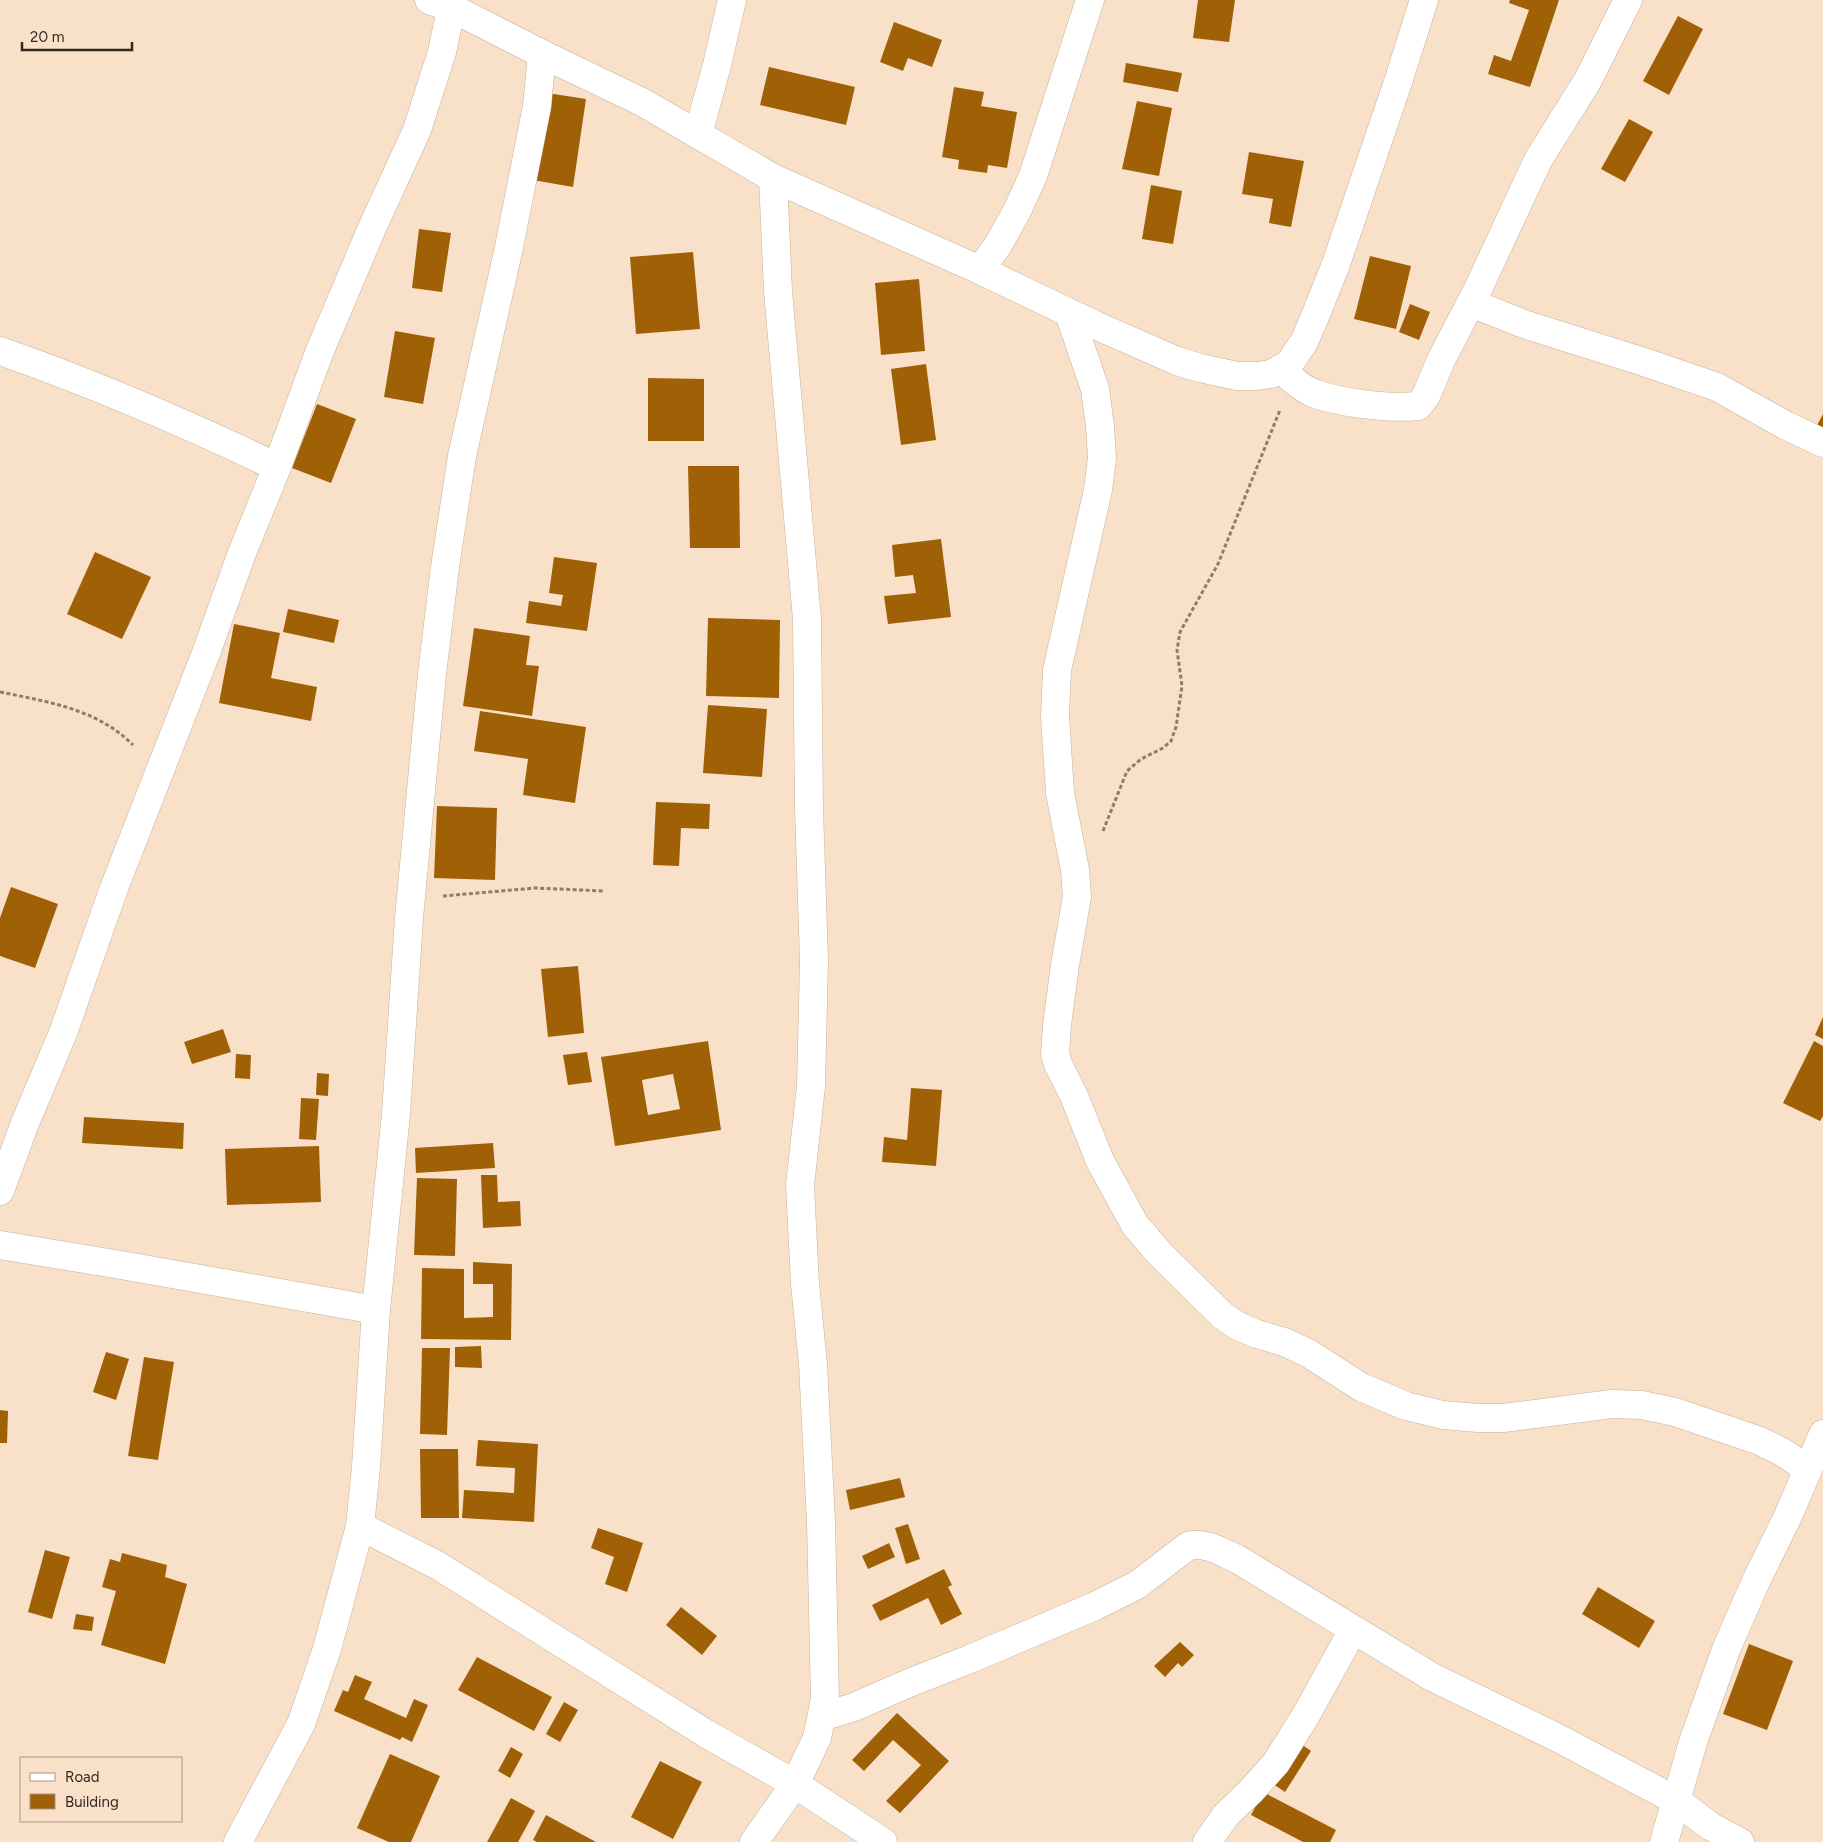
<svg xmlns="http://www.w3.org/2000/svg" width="1823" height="1842" font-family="Figtree,sans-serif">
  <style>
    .building { fill: #a06005; fill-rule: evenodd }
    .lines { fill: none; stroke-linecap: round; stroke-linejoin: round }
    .street-casing { stroke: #c8b19a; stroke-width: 29 }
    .path { stroke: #8d7d6d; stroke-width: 3; stroke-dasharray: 4 2.5; stroke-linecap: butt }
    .street { stroke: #fff; stroke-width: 28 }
  </style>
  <rect width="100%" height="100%" fill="#f9e0c9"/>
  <g class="building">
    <polygon points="1198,0 1235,0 1229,42 1193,38"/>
    <polygon points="1510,0 1559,0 1530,87 1488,74 1494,55 1511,61 1529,10 1509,3"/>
    <polygon points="1678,16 1703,29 1669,95 1643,81"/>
    <polygon points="894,22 942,40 932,67 908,58 903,71 880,62"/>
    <polygon points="1126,63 1182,73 1178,92 1123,82"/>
    <polygon points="769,67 855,87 846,125 760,105"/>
    <polygon points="954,87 984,92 981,106 1017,112 1007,168 988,165 987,173 958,169 959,160 942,157"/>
    <polygon points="541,92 586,99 573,187 527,179"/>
    <polygon points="1137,101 1172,108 1159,176 1122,169"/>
    <polygon points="1629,119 1653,132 1625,182 1601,169"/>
    <polygon points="1249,152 1304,161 1291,227 1269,223 1273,199 1242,194"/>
    <polygon points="1151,185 1182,191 1173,244 1142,239"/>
    <polygon points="419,229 451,233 442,292 412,288"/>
    <polygon points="693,252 700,329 636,334 630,257"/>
    <polygon points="1370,256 1411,266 1396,329 1354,319"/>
    <polygon points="919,279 925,351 881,355 875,283"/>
    <polygon points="1410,304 1430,312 1419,340 1399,332"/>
    <polygon points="395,331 435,338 423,404 384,397"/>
    <polygon points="926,364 936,440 901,445 891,369"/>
    <polygon points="648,378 704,379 704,441 648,441"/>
    <polygon points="317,404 356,419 331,483 292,468"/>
    <polygon points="1823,414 1823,441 1812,435"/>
    <polygon points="688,466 739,466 740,548 690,548"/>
    <polygon points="941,539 951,617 888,624 884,596 916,593 913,575 895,577 892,545"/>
    <polygon points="95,552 151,577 122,639 67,614"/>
    <polygon points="554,557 597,563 587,631 526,623 529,601 561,606 563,595 549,593"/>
    <polygon points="288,609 339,620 334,643 283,632"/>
    <polygon points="708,618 780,620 779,698 706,696"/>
    <polygon points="234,624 280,633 271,678 317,687 311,721 219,703"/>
    <polygon points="474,628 530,636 526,665 539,666 532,716 463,706"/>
    <polygon points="708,705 767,709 762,777 703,773"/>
    <polygon points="480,711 586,727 575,803 523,795 528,759 474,751"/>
    <polygon points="656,802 710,804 709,829 681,828 679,866 653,865"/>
    <polygon points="437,806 497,808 495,880 434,878"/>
    <polygon points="11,887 58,904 35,968 0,956 0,918"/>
    <polygon points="578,966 584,1033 548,1037 541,969"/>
    <polygon points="1823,1017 1823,1039 1815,1035"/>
    <polygon points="223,1029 231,1052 192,1064 184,1042"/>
    <path d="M708,1041l13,89 -106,16 -14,-89zM673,1074l7,35 -32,6 -6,-35z"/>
    <polygon points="1814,1041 1823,1046 1823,1116 1820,1121 1783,1103"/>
    <polygon points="587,1052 592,1082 568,1085 563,1055"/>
    <polygon points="236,1054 251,1055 250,1079 235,1078"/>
    <polygon points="317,1073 329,1074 328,1096 316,1095"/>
    <polygon points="911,1088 942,1090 936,1166 882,1162 884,1137 907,1140"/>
    <polygon points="301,1098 319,1099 316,1140 299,1139"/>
    <polygon points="84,1117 184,1123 183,1149 82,1143"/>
    <polygon points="493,1143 495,1168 416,1173 415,1148"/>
    <polygon points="319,1146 321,1202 227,1205 225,1149"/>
    <polygon points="481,1175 497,1175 498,1202 520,1201 521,1226 483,1228"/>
    <polygon points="417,1178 457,1179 455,1256 414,1255"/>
    <polygon points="473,1262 512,1264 511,1340 421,1339 422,1268 464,1269 464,1318 493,1317 493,1284 473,1284"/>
    <polygon points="481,1346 482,1368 455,1367 455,1347"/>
    <polygon points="422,1348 450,1348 447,1435 420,1434"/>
    <polygon points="106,1352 129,1359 116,1400 93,1392"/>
    <polygon points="144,1357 174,1362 158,1460 128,1456"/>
    <polygon points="0,1410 8,1411 7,1443 0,1443"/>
    <polygon points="478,1440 538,1444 534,1522 462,1518 464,1490 514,1493 515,1468 476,1466"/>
    <polygon points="420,1449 458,1449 459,1518 421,1518"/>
    <polygon points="900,1478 905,1497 850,1510 846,1490"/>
    <polygon points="908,1524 920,1559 906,1564 895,1528"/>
    <polygon points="598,1528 643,1543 627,1592 605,1584 614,1557 591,1548"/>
    <polygon points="889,1543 895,1557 868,1569 862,1556"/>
    <polygon points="45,1550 70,1557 52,1619 28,1612"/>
    <polygon points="122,1553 167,1565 165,1577 187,1584 165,1664 101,1645 116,1591 102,1587 110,1559 120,1562"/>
    <polygon points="944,1569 952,1585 948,1587 962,1614 941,1625 928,1598 880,1621 872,1605"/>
    <polygon points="1598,1587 1655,1621 1639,1648 1582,1614"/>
    <polygon points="681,1607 717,1636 702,1655 666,1625"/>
    <polygon points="76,1614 94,1617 92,1631 73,1629"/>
    <polygon points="1180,1642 1194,1655 1182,1667 1178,1663 1165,1677 1154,1666"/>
    <polygon points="1749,1644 1793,1661 1767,1730 1723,1714"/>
    <polygon points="477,1657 552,1697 534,1731 458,1690"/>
    <polygon points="355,1675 372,1682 364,1699 406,1718 414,1699 428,1705 412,1742 402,1737 400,1740 334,1711 343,1690 348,1692"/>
    <polygon points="564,1702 578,1710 560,1742 546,1734"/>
    <polygon points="897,1713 949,1761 900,1813 886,1801 921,1765 893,1740 864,1771 852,1760"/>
    <polygon points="1294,1739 1311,1751 1285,1792 1267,1780"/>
    <polygon points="511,1747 523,1754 510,1778 498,1771"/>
    <polygon points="390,1754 440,1776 411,1842 389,1842 357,1828"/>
    <polygon points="660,1761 702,1782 673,1839 631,1817"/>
    <polygon points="1263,1792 1336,1830 1330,1842 1303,1842 1251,1815"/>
    <polygon points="511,1798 535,1811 518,1842 487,1842"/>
    <polygon points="546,1815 596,1842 537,1842 533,1840"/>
  </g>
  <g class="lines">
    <defs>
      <g id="street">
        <polyline points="429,0 452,8 542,54 642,102 773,178 980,270 1095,325 1177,361 1200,368 1237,376 1257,376 1271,374 1289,364 1304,342 1314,319 1336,264 1398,82 1424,0"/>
        <polyline points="698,134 717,65 732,0"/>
        <polyline points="980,270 998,245 1017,211 1033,176 1090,0"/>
        <polyline points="1471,303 1524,324 1644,362 1717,387 1785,425 1823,443"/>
        <polyline points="1069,313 1095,389 1100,426 1102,458 1098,490 1057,670 1055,716 1060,793 1075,870 1077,897 1065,965 1057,1025 1055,1054 1058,1064 1074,1096 1100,1161 1135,1225 1160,1254 1223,1316 1238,1326 1257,1334 1284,1342 1308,1353 1361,1387 1406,1406 1443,1415 1478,1418 1503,1418 1612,1404 1642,1405 1675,1412 1760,1441 1782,1452 1808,1469"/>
        <path d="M0,351c95,33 187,73 277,116"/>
        <path d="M1282,369c9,10 19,19 31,24 27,10 76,16 105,13l8,-10 15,-36 37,-71 60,-129 50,-80 40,-80"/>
        <polyline points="0,1191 25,1123 63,1033 114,888 206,653 242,553 277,467 319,353 372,228 417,130 442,52 453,0"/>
        <polyline points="0,1245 115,1264 376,1310"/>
        <polyline points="360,1526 437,1565 705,1733 795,1784 883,1842"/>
        <path d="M822,1717l32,-10 55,-24 61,-24 123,-52 44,-22 51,-39c17,-5 36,7 51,14l193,117 126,61 119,63 33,25 30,16"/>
        <polyline points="238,1842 301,1724 327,1649 360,1526 366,1467 376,1310 396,1114 409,918 432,674 445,567 462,456 508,252 537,106 542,54"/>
        <polyline points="754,1842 795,1784 817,1738 825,1699 821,1522 813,1364 805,1284 800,1185 811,1086 814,961 809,808 807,619 778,291 773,178"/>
        <polyline points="1207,1842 1226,1815 1251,1791 1276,1763 1306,1715 1353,1630"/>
        <polyline points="1664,1842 1694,1739 1727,1647 1757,1579 1788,1516 1823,1434"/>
      </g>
    </defs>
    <use href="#street" class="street-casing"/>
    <g class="path">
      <path d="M0,692c49,10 97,17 133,53"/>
      <polyline points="1103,831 1127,771 1141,759 1163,748 1171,741 1176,727 1182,686 1177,650 1180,632 1218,564 1280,410"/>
      <polyline points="443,896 535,888 604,891"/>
    </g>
    <use href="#street" class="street"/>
  </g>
  <rect x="20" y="1757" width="162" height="65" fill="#f9e0c9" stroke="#a99685"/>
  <rect x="30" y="1773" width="25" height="8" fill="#ffffff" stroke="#a99685"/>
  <text x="65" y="1782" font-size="15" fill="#31281f">Road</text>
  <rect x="30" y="1794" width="25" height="15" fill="#a06005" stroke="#a99685"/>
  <text x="65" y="1807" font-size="15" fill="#31281f">Building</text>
  <path d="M22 42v8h110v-8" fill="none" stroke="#31281f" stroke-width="2.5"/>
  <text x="30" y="42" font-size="15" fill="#31281f" stroke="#f9e0c9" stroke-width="4" paint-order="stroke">20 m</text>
</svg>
